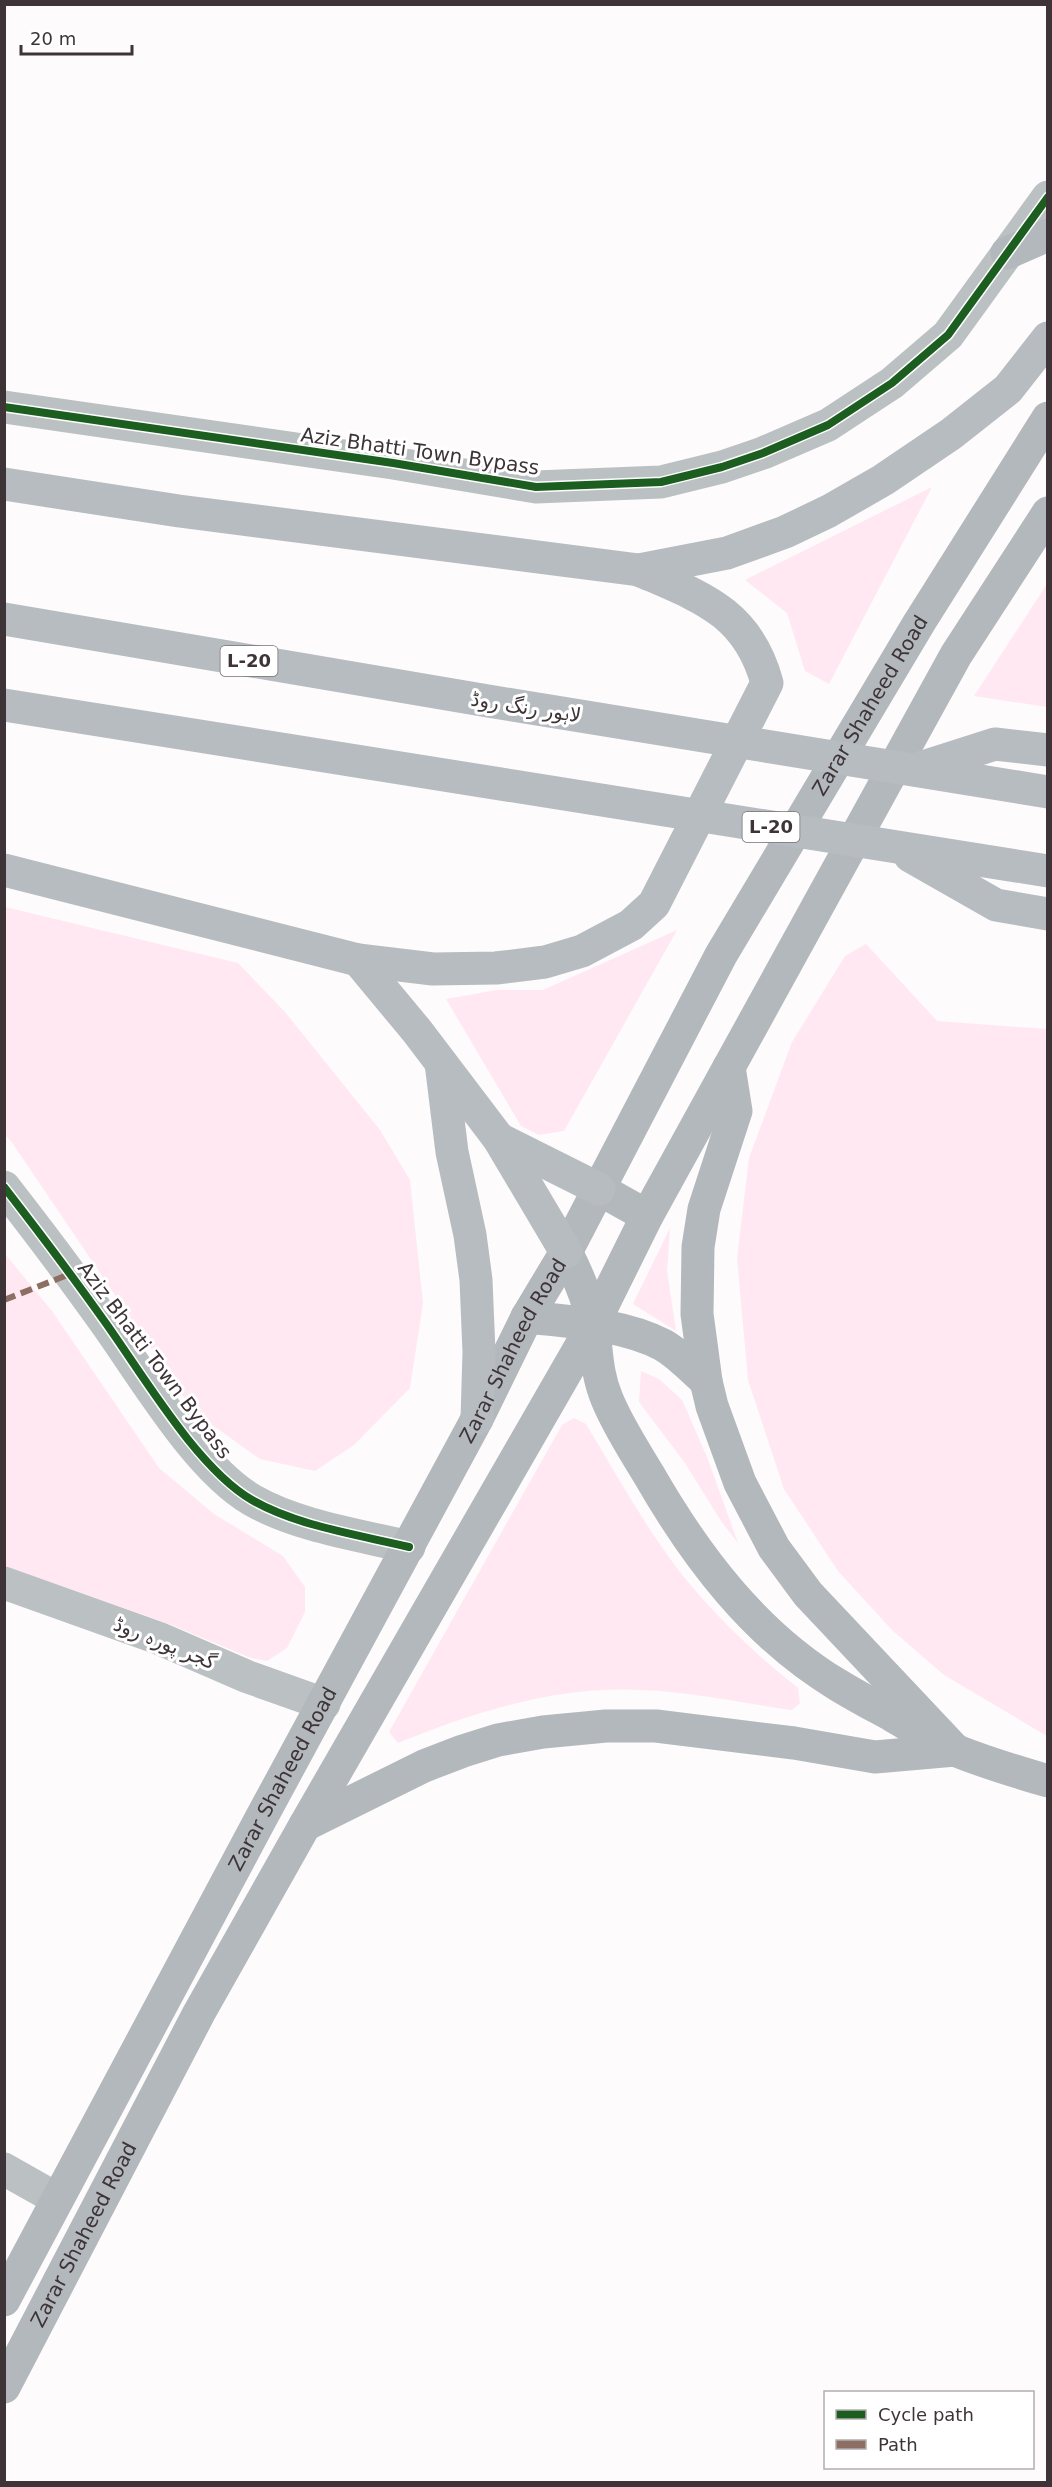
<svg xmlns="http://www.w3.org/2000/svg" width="1052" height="2487" font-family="'DejaVu Sans','Noto Naskh Arabic',sans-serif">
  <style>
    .green { fill: #ffe8f2 }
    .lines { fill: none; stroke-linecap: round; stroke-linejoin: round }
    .minor { stroke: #bbc0c2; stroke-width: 33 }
    .major { stroke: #b2b8bb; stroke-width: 33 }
    .highway { stroke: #b7bcc0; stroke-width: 33 }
    .quiet { stroke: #8d6e63; stroke-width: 6; stroke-dasharray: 12 6; stroke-linecap: butt }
    .cycleway-casing { stroke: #fff; stroke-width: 11 }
    .cycleway { stroke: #1b5e20; stroke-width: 8 }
    .labels { text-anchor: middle; stroke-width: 6; stroke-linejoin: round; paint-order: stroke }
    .shield { fill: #fff; stroke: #787174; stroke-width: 1.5 }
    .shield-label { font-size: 18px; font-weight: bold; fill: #3e3438 }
    .street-label { font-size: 20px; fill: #3e3438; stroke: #fff }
  </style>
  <rect width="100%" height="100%" fill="#fefbfc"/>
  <g class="green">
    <polygon points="932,487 829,684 805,671 787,613 745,580"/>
    <polygon points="1047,584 1047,707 974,696"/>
    <polygon points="5,907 238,963 285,1012 380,1130 410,1180 423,1303 410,1388 354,1445 315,1471 260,1459 194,1412 11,1141 5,1135"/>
    <polygon points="677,930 564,1131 539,1135 521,1126 446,999 497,990 543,990"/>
    <polygon points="866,944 937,1021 1047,1029 1047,1736 944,1675 892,1630 838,1571 784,1489 748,1380 737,1258 749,1158 792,1042 845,956"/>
    <polygon points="670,1228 667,1271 676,1331 633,1304"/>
    <polygon points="5,1254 52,1311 159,1468 214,1514 283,1556 305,1587 305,1612 287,1648 267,1661 251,1658 169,1624 5,1566"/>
    <polygon points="641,1371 659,1379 682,1400 707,1457 738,1543 721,1521 685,1463 639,1402"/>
    <path d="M574,1418l12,6c30,50 58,101 94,148 34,43 75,82 118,116l2,15 -8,7c-49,-7 -101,-18 -150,-20 -85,-5 -167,22 -244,53l-9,-11 173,-307z"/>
  </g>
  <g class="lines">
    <g class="minor">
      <polyline points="4,407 393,463 536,487 661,482 722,467 763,453 828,425 892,383 948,335 1048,197"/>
      <path d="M4,1187c35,45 69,90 101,135 38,53 92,146 147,178 45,26 107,35 157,47"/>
      <polyline points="4,1583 158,1638 248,1677 324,1704"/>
      <polyline points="4,2169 57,2199"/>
    </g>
    <g class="major">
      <polyline points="1007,253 1048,235"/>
      <polyline points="729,1067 736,1111 704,1209 698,1247 697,1314 706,1381 712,1406 740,1483 774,1548 808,1594 955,1750"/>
      <polyline points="599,1189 647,1216"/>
      <path d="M566,1252c12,23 22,46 27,72 4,26 3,49 14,75 11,27 27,51 42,76 47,82 106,160 189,210 18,11 37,21 55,31 21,12 42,26 64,35 30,12 60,21 91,30"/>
      <path d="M527,1317c45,5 95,7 136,28 16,9 29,24 43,36"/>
      <polyline points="305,1825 424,1766 463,1751 498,1740 543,1732 606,1726 656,1726 794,1743 875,1757 955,1750"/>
      <path id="s1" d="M4,2300l255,-478 218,-403 50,-102 39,-65 155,-297 198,-332 129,-205"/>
      <path id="s2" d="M4,2387l195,-374 106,-188 288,-500 54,-109 309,-561 92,-142"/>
    </g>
    <g class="highway">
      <path d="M4,484l175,27 460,59c62,27 109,42 128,113l-113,221 -23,21 -49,26 -37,11 -49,6 -63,1 -75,-9 -354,-90"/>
      <polyline points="639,570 727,553 785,532 829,511 883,480 951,434 1008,389 1048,338"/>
      <polyline points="4,619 494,702 1048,792"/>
      <polyline points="4,705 1048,871"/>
      <polyline points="920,768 995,744 1048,750"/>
      <polyline points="910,856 996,905 1048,914"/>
      <polyline points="358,960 417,1031 499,1139 566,1252"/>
      <polyline points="441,1063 452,1152 470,1235 476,1280 479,1352 477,1419"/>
      <polyline points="499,1139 599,1189"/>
    </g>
    <polyline class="quiet" points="4,1300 70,1274"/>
    <defs>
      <g id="cycleway">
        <polyline points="4,407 393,463 536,487 661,482 722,467 763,453 828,425 892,383 948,335 1048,197"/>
        <path d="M4,1187c35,45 69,90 101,135 38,53 92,146 147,178 45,26 107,35 157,47"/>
      </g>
    </defs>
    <use href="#cycleway" class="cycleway-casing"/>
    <use href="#cycleway" class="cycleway"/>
  </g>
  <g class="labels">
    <g class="shield">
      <rect x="220.5" y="646" width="57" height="30" rx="4.5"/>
      <rect x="742.5" y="812" width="57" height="30" rx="4.5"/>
    </g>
    <g class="shield-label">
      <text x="249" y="667">L-20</text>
      <text x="771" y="833">L-20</text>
    </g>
    <g class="street-label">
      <text transform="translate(420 451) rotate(8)" y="7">Aziz Bhatti Town Bypass</text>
      <text dy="7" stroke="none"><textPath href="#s1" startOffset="1815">Zarar Shaheed Road</textPath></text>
      <text transform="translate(526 707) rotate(9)" y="7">لاہور رنگ روڈ</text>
      <text dy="7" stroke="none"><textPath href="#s1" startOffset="1077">Zarar Shaheed Road</textPath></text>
      <text transform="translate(155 1360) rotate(53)" y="7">Aziz Bhatti Town Bypass</text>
      <text transform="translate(165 1643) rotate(22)" y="7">گجر پورہ روڈ</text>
      <text dy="7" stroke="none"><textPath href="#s1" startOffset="591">Zarar Shaheed Road</textPath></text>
      <text dy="7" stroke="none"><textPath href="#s2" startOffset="172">Zarar Shaheed Road</textPath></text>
    </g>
  </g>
  <rect width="1052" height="2487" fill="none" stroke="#3e3438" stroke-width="12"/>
  <rect x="824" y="2391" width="210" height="78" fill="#ffffff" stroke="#b2aeaf" stroke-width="1.5"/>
  <rect x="836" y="2410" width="30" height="9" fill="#1b5e20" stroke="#b2aeaf" stroke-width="1.5"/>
  <text x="878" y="2421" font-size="18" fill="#3e3438">Cycle path</text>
  <rect x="836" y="2440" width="30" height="9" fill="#8d6e63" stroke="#b2aeaf" stroke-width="1.5"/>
  <text x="878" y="2451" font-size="18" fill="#3e3438">Path</text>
  <path d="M21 45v9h111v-9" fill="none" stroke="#3e3438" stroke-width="3"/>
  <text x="30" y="45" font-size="18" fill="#3e3438" stroke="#ffffff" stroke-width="4.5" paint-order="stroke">20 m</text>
</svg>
